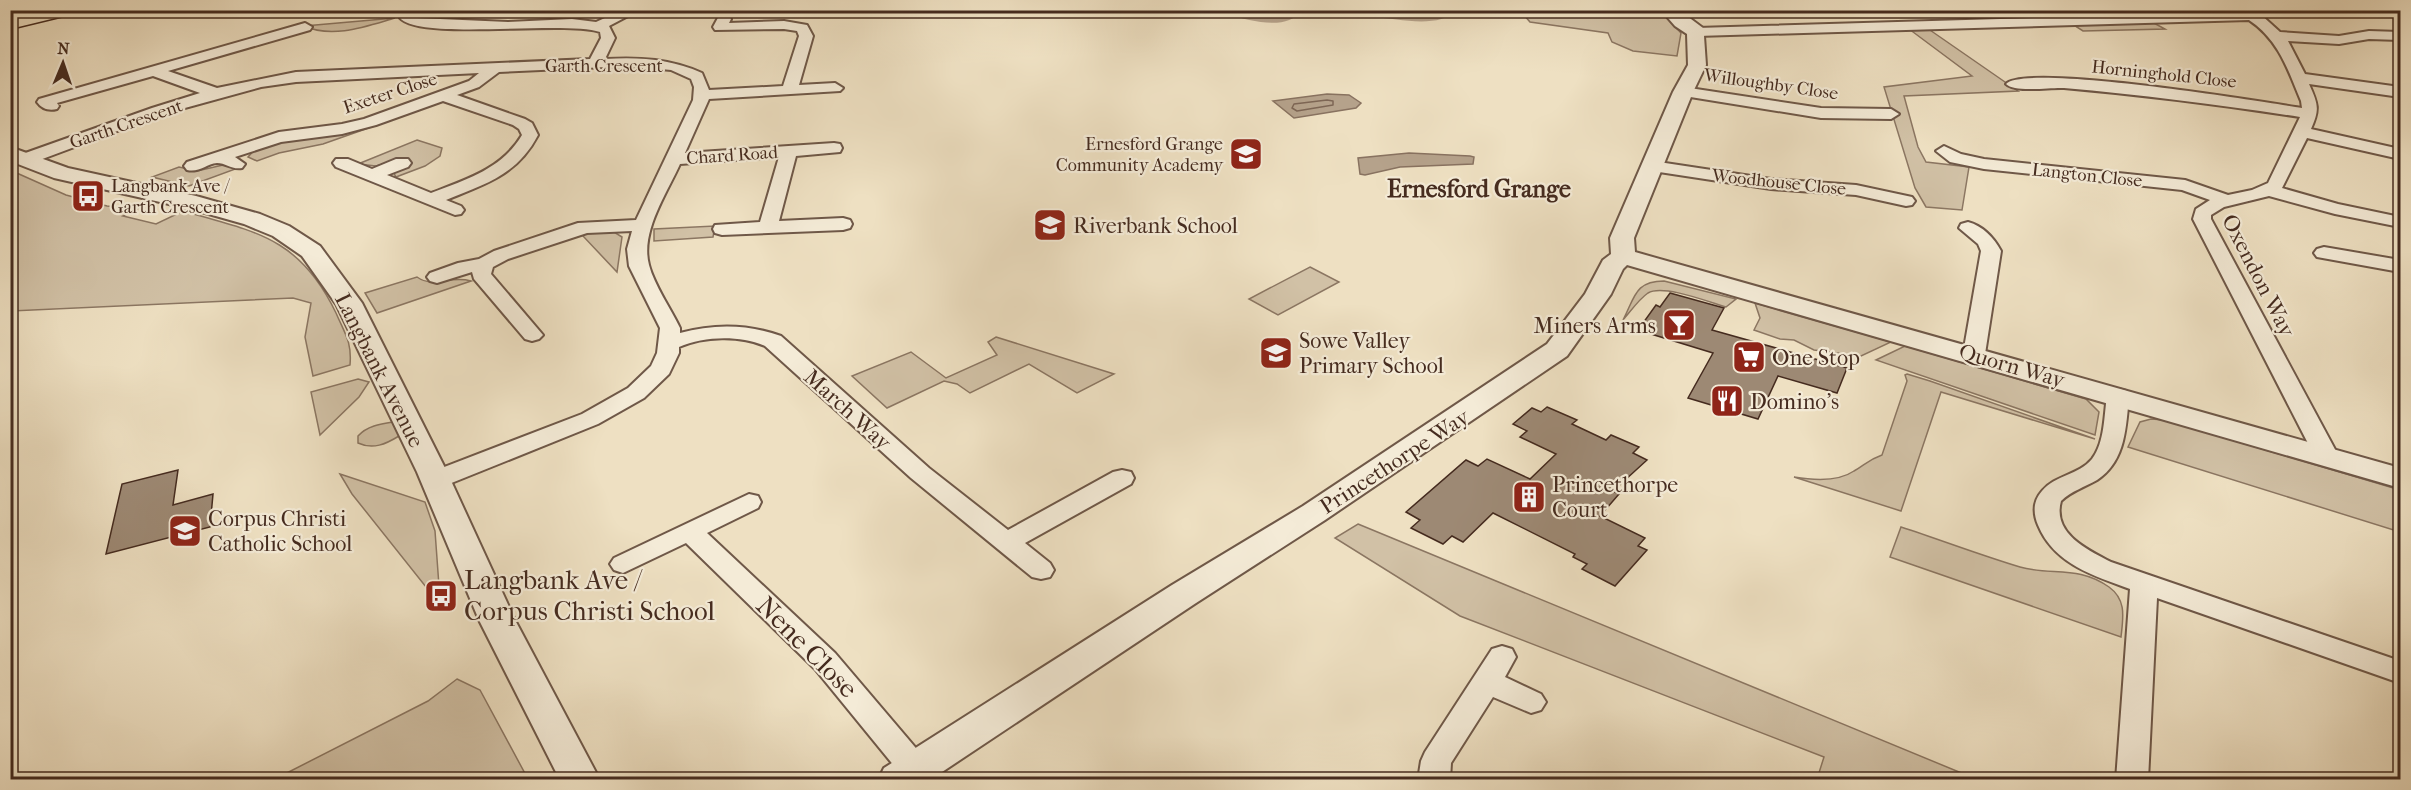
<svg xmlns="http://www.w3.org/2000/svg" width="2411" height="790" font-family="'IM FELL French Canon',serif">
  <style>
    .green { fill: #d1c1a6; stroke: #8b7662; stroke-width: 1.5 }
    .water { fill: #b5a28b; stroke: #887260; stroke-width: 1.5 }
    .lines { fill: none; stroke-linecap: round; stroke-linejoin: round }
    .shore { stroke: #7d6655; stroke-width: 1.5 }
    .river { fill: #b5a28b; fill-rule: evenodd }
    .building { fill: #9d8974; stroke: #452b1f; stroke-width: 1.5 }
    .minor-casing { stroke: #6f5848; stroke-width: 4 }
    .tertiary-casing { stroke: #6f5848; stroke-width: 4 }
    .primary-casing { stroke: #452b1f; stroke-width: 3 }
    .minor { fill: #f4ebd7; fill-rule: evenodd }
    .tertiary { fill: #f4ebd7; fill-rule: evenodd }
    .primary { fill: #eee0c2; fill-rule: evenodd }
    .labels { text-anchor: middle; stroke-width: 4.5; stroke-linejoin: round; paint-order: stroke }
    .far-street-label { font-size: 18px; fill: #452b1f; stroke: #f4ebd7 }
    .far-poi-label { font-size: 18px; fill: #452b1f; stroke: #f4ebd7; text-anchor: end }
    .poi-label { font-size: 22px; fill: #452b1f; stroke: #f4ebd7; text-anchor: start }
    .street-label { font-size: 22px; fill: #452b1f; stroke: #f4ebd7 }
    .far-district-label { font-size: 24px; font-weight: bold; fill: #452b1f; stroke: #f4ebd7 }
    .near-poi-label { font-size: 27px; fill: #452b1f; stroke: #f4ebd7; text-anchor: start }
    .near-street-label { font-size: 27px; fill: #452b1f; stroke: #f4ebd7 }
  </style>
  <rect width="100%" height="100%" fill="#eee0c2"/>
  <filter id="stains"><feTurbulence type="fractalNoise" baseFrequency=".00333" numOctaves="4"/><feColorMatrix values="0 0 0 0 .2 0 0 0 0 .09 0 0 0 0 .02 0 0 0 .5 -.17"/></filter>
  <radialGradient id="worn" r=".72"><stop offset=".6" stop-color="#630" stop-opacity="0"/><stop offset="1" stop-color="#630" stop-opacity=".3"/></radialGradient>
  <g class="green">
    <polygon points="1541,11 1629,17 1665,16 1681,33 1677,56 1633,51 1612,42 1608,33 1530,22 1524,15 1506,13 1505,11"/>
    <path d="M395,18c-28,8 -62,21 -91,8z"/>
    <polygon points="2152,22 2165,29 2083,31 2072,24"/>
    <polygon points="1927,28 2018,91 1904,96 1918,147 1926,162 1969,167 1962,210 1926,207 1915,188 1884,87 1972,76 1909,29"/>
    <polygon points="374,126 323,144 279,153 257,161 248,157 258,146"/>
    <polygon points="417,140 442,148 440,156 425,166 396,177 393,172 397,161 376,166 358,164"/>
    <polygon points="223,165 238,168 189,186 152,177 179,167 197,171"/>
    <path d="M10,170l56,25 41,11 30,3 -14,7 33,8 27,-13c74,21 117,27 153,102 9,21 16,29 14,52l-37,11 -8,-39 6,-34 -18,-5 -282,13z"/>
    <polygon points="715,226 713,237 654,241 654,229"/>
    <polygon points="596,231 614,232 622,237 617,272 582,235"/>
    <polygon points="1310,267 1339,282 1278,315 1249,299"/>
    <path d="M417,277c17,12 32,-2 54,4l-94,32 -12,-20z"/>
    <path d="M1664,281l72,18 -10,8c-17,-5 -63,-23 -78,-14 -9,6 -18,19 -25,27 12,-23 12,-39 41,-39z"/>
    <polygon points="1755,303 1891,342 1861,356 1814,350 1794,340 1780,339 1754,330 1760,318"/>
    <polygon points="996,337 1114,374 1077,393 1029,364 970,393 957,384 944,381 887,408 852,376 911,352 946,378 997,355 988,342"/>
    <polygon points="1905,346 2086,399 2099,412 2095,435 1876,360"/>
    <path d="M1907,374l23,7 165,58 -154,-47 -40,119 -107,-34c18,3 44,5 60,-6 12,-7 14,-11 28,-16l25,-74 -2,-6z"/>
    <polygon points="358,379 369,382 359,397 320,435 311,392"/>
    <polygon points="2151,419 2165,420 2400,490 2400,532 2128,447 2140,422"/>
    <path d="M393,422l6,14c-13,8 -26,14 -41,7v-7c9,-10 22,-12 35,-14z"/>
    <polygon points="340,474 425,502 435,531 439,586 430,592 352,494"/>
    <polygon points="1358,524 1976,779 1817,779 1824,757 1460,616 1335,538"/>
    <path d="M1901,527c40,13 79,28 119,40 32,9 58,-2 89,20 18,13 14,31 12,50l-231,-80z"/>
    <polygon points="457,679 480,690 528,779 275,779 428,701"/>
  </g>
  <g class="water">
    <polygon points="1327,94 1349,95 1361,103 1356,108 1294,118 1273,101"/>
    <polygon points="1409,153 1470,156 1474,157 1473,164 1400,167 1365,175 1360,174 1358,158"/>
  </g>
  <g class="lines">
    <polygon class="shore" points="1327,100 1333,101 1333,105 1297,111 1292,108 1294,104"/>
    <g class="river">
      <path d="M1226,10h76c-15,22 -52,10 -73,5z"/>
      <path d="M1364,10h91c-13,19 -59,9 -79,7l-9,-2z"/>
    </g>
  </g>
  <g class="building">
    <polygon points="1670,293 1724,308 1712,330 1847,368 1837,393 1778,376 1758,419 1688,398 1713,353 1638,330 1656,305 1660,307"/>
    <polygon points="1547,407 1577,420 1572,424 1606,440 1611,435 1639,447 1633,453 1647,460 1613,491 1619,494 1600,516 1645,538 1638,546 1647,550 1615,586 1582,569 1587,564 1573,557 1575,554 1493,513 1463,542 1452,536 1443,544 1411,528 1420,520 1406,512 1466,460 1478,466 1487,459 1530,479 1556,454 1520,437 1527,431 1513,424 1532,408 1541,412"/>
    <polygon points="178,470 173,505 213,494 210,527 106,554 122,484"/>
  </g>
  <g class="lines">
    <defs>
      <g id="minor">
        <path d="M409,10h10l2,3 -4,5 91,4 64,-3 24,3 20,-9h10l2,3 -19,10 6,12 -10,21c36,-2 65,0 97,14l7,17 74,-4 16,-50 -2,-5 -13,-2 -69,1 -2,-3 6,-11h10l2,3 -2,4 55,-2 23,4 6,11 -14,49 36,-2 8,5 -3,3 -131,8 -24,54 149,-10 6,1 2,4 -2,4 -44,4 -17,65 64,-3 7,2 2,4 -2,4 -7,2 -121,5 -7,-2 -2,-4 2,-4 45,-3 19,-65 -99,7c-13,29 -40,68 -31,101 5,20 22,44 31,63v5c33,-9 68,-9 101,3l148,132 79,62 105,-58 9,-2 9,2 3,6 -3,6 -106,59 25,20 4,7 -4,7 -9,2 -9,-2 -121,-99 -146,-132c-25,-11 -61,-10 -86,1v6l-10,21 -25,24 -46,26 -154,62 -9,2 -9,-2 -3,-6 3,-6 156,-60 46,-26 23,-22 6,-13 3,-25 -31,-62 -2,-17 5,-18 -45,2 -79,26 -15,8 -2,7 52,61 -4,4 -7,2 -7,-2 -51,-60 -2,-7 -35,11 -7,-2 -3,-4 3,-4 28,-10 21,-4 15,-8 84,-28 58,-3 57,-120 1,-13 -3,-8 -20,-9 -42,-4 -130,6 -20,15 -22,8 68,24 7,4 6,12c-21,40 -52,49 -92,65l15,6 3,4 -3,4 -6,1 -119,-48 -3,-4 3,-4h12l24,10 24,-10h12l3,4 -3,4 -21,8 44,18c34,-13 71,-24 91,-58l-3,-6 -6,-4 -70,-24 -67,24 -34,9 -61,8 -46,15 10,7 -3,4c-10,2 -16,-5 -25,-5 -11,1 -18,10 -30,7l-3,-4 3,-4 92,-30 63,-8 22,-5 105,-38 10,-8 -183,9 -35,5 -98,27 -134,50h-12l-3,-4 3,-4 135,-48 48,-15 -47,-17 -96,27 2,3 -2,3c-8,2 -15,0 -20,-7l2,-3 266,-76 7,4 -2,3 -142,41 49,17 79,-16 294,-13 11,-21 -1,-6c-37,-12 -180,9 -200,-14z"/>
        <path d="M2237,10h16l6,3 21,19 59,4 30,-5 31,1v8l-31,-1 -30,5 -51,-3 17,33 95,13v10l-91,-13c9,20 11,25 2,45l89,20v10l-93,-21 -25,50 56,16 62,13v10l-65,-13 -66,-18 -45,11 -13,8v4l127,236 -4,5 -8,2 -8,-2 -4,-5 -121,-236 3,-10 14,-9 -28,-10 -198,-21 -34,-7 -14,-11 8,-5 17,8 23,5 201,21 43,15 24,-5 16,-7 32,-66c-78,-12 -157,-22 -236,-29 -13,-1 -50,5 -58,-4 18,-21 258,18 296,24l-1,-7c-13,-31 -22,-61 -52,-81l-552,16 -7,-4 7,-4 541,-16z"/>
        <polygon points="1683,87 1821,108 1891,109 1899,114 1891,119 1821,118 1678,95 1675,92 1678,89"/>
        <polygon points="1652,161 1771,179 1856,185 1912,197 1915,201 1912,205 1906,206 1856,195 1771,189 1646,170 1643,166 1646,162"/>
        <path d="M1968,222c15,4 26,16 33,29l-16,103 -3,5 -8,1 -8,-1 -3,-5 18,-103 -3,-7 -19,-16 2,-4z"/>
        <polygon points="2324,247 2400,260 2400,272 2317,257 2314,253 2317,249"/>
        <path d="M2118,389l8,2 3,5c-3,30 -3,65 -32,84 -12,7 -26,11 -36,21 -9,33 27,49 50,61l289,99v22l-243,-85 -9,182h-32l14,-191c-36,-13 -76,-25 -92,-64 -5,-12 -5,-24 4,-34 13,-16 37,-16 50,-32 13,-17 12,-44 15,-63l3,-5z"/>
        <polygon points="749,494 758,496 761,502 758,508 707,533 835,653 926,760 931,769 926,778 904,778 815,669 686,543 623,573 614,570 610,564 614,558"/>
        <polygon points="1502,646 1512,649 1516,657 1505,677 1541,694 1546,702 1541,710 1531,713 1493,697 1451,763 1450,780 1418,780 1421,761 1425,752 1492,649"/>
      </g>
      <g id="tertiary">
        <polygon points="1661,10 1679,10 1703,28 1706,32 1704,36 1706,65 1693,92 1634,238 1635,252 2400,468 2400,488 1627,265 1623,269 1611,294 1567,356 1325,520 1196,603 930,780 878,780 884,768 1172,585 1303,506 1547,344 1585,294 1603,260 1611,254 1610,238 1673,92 1688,65 1687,34 1675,26"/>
        <polygon points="10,147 68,168 196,196 260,214 289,226 320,246 362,303 447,472 515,620 600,780 560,780 479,620 417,472 336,304 302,256 273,236 244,224 191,209 54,178 10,161"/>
      </g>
      <polygon id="primary" points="37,10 75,10 72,14 10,29 10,17"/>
    </defs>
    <use href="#minor" class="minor-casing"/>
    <use href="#tertiary" class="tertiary-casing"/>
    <use href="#primary" class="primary-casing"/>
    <use href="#minor" class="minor"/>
    <use href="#tertiary" class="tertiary"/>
    <use href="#primary" class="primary"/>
  </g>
  <defs>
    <symbol id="school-square" viewBox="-11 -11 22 22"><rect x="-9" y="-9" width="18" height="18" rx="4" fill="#8f2418" stroke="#f4ebd7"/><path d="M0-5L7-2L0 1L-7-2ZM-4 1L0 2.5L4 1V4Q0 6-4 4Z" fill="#fff"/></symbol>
    <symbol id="bus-square" viewBox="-11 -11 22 22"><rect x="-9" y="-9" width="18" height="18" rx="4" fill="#8f2418" stroke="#f4ebd7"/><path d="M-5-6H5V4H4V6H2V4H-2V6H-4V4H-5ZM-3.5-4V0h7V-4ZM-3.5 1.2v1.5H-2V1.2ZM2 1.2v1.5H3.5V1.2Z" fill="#fff"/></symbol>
    <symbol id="bar-square" viewBox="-11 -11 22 22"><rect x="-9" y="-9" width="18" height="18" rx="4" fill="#8f2418" stroke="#f4ebd7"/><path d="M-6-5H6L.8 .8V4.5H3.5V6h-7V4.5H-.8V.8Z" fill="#fff"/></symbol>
    <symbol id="supermarket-square" viewBox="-11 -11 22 22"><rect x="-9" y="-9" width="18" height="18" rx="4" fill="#8f2418" stroke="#f4ebd7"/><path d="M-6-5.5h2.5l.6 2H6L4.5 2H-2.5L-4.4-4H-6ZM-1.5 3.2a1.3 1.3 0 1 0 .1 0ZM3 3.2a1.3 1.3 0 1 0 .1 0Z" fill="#fff"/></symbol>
    <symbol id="restaurant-square" viewBox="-11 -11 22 22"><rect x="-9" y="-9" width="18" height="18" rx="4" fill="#8f2418" stroke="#f4ebd7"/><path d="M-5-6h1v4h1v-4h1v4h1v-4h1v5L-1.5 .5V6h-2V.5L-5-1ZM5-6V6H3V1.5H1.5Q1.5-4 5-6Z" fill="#fff"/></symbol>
    <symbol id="building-square" viewBox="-11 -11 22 22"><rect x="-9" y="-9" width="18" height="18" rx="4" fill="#8f2418" stroke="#f4ebd7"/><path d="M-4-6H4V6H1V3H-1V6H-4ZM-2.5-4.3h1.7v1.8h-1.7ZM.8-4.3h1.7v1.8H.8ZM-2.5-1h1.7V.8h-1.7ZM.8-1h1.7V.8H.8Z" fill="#fff"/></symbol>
  </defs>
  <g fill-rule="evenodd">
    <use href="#school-square" x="1227" y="135" width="38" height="38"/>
    <use href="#bus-square" x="69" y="177" width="38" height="38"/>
    <use href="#school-square" x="1031" y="206" width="38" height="38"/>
    <use href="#bar-square" x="1660" y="306" width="38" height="38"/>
    <use href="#school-square" x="1257" y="334" width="38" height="38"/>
    <use href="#supermarket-square" x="1730" y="338" width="38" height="38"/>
    <use href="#restaurant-square" x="1708" y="382" width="38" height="38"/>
    <use href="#building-square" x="1510" y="478" width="38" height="38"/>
    <use href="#school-square" x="166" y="512" width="38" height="38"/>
    <use href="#bus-square" x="422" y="577" width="38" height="38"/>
  </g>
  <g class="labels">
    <g class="far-street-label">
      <text x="604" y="72">Garth Crescent</text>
      <text transform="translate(2164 74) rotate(6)" y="6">Horninghold Close</text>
      <text transform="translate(1771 84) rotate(8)" y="6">Willoughby Close</text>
      <text transform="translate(390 93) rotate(-18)" y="6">Exeter Close</text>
      <text transform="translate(126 124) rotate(-19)" y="6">Garth Crescent</text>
      <text transform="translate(732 155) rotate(-4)" y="6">Chard Road</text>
      <text transform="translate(2087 175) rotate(6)" y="6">Langton Close</text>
      <text transform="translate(1779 182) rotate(6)" y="6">Woodhouse Close</text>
    </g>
    <g class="far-poi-label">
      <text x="1223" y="150">Ernesford Grange<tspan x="1223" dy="21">Community Academy</tspan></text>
      <text x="111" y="192" text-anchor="start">Langbank Ave /<tspan x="111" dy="21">Garth Crescent</tspan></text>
    </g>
    <g class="poi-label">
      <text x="1073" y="233">Riverbank School</text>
      <text x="1656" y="333" text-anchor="end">Miners Arms</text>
      <text x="1299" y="348">Sowe Valley<tspan x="1299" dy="25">Primary School</tspan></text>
      <text x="1772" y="365">One Stop</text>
      <text x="1750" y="409">Domino's</text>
      <text x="1552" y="492">Princethorpe<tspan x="1552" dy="25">Court</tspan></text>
      <text x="208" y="526">Corpus Christi<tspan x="208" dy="25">Catholic School</tspan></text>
    </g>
    <g class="street-label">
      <text transform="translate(2259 275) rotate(63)" y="8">Oxendon Way</text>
      <text transform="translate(2012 365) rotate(16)" y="8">Quorn Way</text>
      <text transform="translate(380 370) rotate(63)" y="8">Langbank Avenue</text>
      <text transform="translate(848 409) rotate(42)" y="8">March Way</text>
      <text transform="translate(1394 461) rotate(-33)" y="8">Princethorpe Way</text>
    </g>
    <g class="far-district-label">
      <text x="1479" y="197">Ernesford Grange</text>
    </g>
    <g class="near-poi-label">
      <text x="464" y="589">Langbank Ave /<tspan x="464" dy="31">Corpus Christi School</tspan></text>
    </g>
    <g class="near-street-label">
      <text transform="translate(807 647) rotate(45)" y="9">Nene Close</text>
    </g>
  </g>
  <rect width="2411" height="790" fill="none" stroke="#eee0c2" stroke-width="36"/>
  <rect x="12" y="12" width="2387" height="766" fill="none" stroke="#452b1f" stroke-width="3"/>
  <rect x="18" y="18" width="2375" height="754" fill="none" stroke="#452b1f" stroke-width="1.5"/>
  <g transform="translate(63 63) rotate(2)" stroke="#f4ebd7" stroke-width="4.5" paint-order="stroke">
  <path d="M0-4.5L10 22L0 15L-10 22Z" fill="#452b1f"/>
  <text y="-9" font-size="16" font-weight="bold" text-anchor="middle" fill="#452b1f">N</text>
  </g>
  <rect width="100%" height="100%" filter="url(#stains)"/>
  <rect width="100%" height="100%" fill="url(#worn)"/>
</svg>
